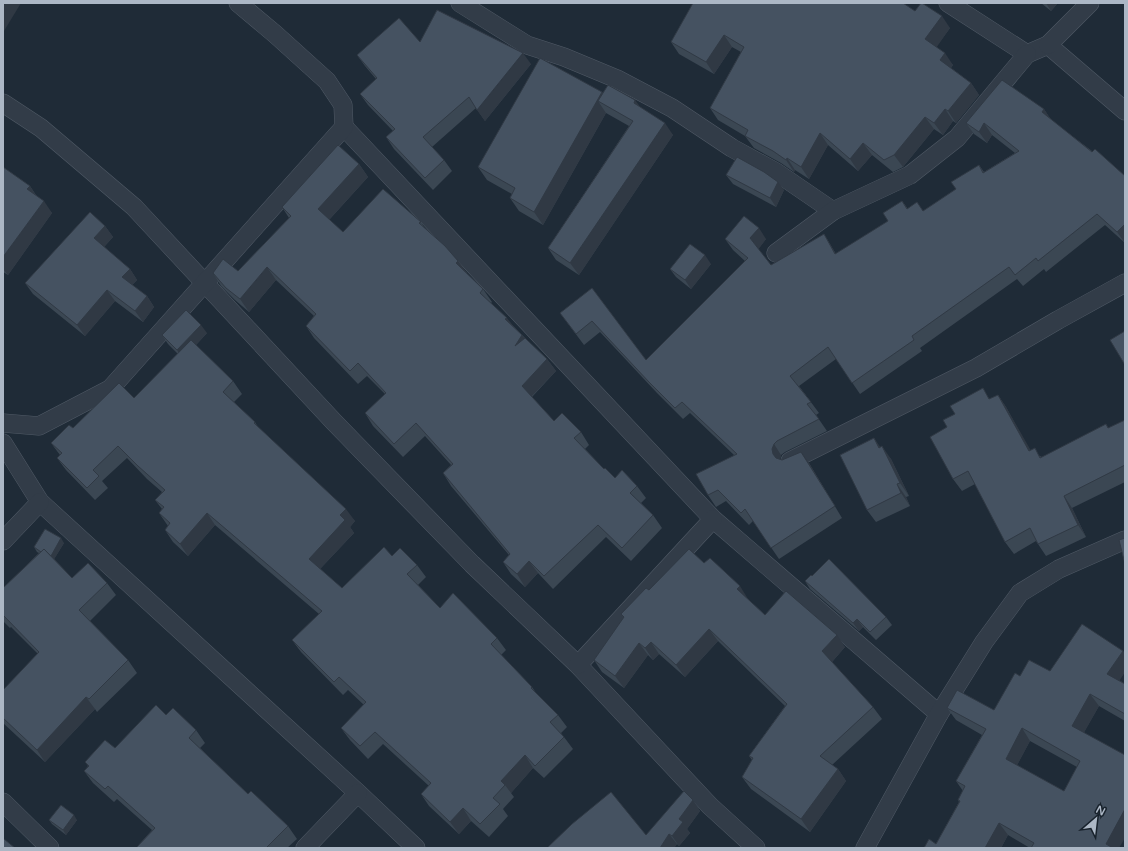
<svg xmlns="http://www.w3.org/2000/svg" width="1128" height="851" font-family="'Varela Round',sans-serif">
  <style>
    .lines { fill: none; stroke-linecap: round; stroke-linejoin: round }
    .minor-casing { stroke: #505a66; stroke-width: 19 }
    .minor { stroke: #323c48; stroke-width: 18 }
    .wall { fill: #3b4753; fill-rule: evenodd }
    .shaded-wall { fill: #303944 }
    .building { fill: #455261; stroke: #303944; fill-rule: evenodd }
  </style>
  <rect width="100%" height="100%" fill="#1f2b37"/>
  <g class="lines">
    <defs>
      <g id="minor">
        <polyline points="460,3 527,45 564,57 617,79 672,108 732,148 776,172 833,211"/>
        <polyline points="948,3 1027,54 1048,45 1125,111"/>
        <polyline points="1048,45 1090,3"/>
        <polyline points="3,103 41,128 134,207 334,422 472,564 578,665 710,806 756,848"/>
        <polyline points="344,127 713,519 939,714"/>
        <polyline points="776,253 833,211 910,175 957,138 1027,54"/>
        <polyline points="3,423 39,426 110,389 344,127 343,105 327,81 275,34 238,3"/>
        <polyline points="3,443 40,502 358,793 416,848"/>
        <polyline points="790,461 976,368 1058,320 1125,283"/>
        <polyline points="3,541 40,502"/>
        <polyline points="578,665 713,519"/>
        <polyline points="3,802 50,848"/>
        <polyline points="305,848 358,793"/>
        <polyline points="865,848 939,714 984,642 1020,593 1059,569 1125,540"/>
      </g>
    </defs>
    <use href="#minor" class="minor-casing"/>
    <use href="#minor" class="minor"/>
  </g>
  <g class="wall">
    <polygon points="693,3 915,11 950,28 936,47 953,65 951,68 971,83 979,95 956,123 953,121 943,135 934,129 903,167 893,172 872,155 858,171 828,145 809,179 795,170 794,172 781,163 754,148 745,136 718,120 710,108 741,52 732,47 714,74 679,54 671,42"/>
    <polygon points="1041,3 1058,3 1051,11"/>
    <polygon points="420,42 531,64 485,121 476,108 432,147 444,160 452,171 433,190 394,149 386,137 393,131 368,105 360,94 376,79 365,66 357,55"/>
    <polygon points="602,92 603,93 640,107 673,135 579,275 556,260 548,248 629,126 606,113 543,225 519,211 510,198 512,194 487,180 478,167"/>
    <polygon points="1044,109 1051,120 1125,176 1125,243 1105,225 1046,272 1044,269 1023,286 1017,279 920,348 922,351 860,394 836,359 799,386 819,413 816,415 827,431 785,452 781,455 780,459 809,463 842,518 779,559 753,521 749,525 726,501 716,507 708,495 734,455 690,413 683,419 657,393 600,332 584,345 560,313 592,288 646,360 745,261 733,250 725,239 766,239 758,249 771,265 824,234 836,254 888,221 902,201 908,209 923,211 956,189 979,165 984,172 1015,153 992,135 987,143 974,134 966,123"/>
    <polygon points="359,164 368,177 329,220 343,232 421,222 425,229 467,273 467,274 483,289 492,302 491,303 525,338 547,359 556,371 532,397 554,421 581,432 589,445 585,449 604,469 615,478 637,486 646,498 641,503 653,515 662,528 631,561 606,537 553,589 538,573 525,587 511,574 503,562 509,555 451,486 443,473 451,465 425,436 403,457 373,426 365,413 385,394 367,376 358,384 314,338 306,326 314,316 276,280 249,312 235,300 221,286 213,273 238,271 289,218 282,207"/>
    <polygon points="3,167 30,186 36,195 52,213 8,275 3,272"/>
    <polygon points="726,175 784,190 776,207 733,184"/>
    <polygon points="105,226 113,237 104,247 130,269 137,280 132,285 147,296 154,307 143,322 115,301 85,336 33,294 25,283"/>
    <polygon points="711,264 691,289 676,277 670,269"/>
    <polygon points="207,333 196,345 233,381 242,394 234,402 255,422 258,427 355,521 350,527 354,533 320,569 342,588 392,556 417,565 426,577 418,585 440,608 497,638 506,650 501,655 532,687 536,693 558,715 567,727 561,733 573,749 544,778 533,768 511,793 514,797 503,809 508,816 489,837 471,821 459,834 429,806 421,794 429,786 383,744 368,759 350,740 341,728 364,705 348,690 343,695 301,652 292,640 319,614 215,525 188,556 173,542 165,530 168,526 159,513 162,509 155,500 162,492 147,479 127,458 102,481 108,488 95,500 66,470 57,458 60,455 51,443 73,428 134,398 178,354 168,344 162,335"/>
    <polygon points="998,395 1006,407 1030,451 1042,457 1109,428 1125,420 1125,482 1072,508 1086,537 1046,556 1036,541 1014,554 1005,542 975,484 962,491 953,479 947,427 990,399"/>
    <polygon points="880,447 891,459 909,496 906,497 910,506 876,522 867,510"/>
    <polygon points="64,543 54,559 72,578 107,583 116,595 90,621 128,660 137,673 97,712 95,709 45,762 3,723 3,690 38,654 11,627 10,628 3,621 3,588 39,553 37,552 34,547"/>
    <polygon points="704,563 748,599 765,615 845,647 832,662 873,707 882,719 832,765 838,769 846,781 810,832 751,789 742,777 752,760 749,756 785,706 718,641 685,677 659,654 653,660 648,655 624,688 602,672 594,660 624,618 621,614 649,590"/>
    <polygon points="812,576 886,617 892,625 876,640 863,627 859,631 810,589 805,581"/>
    <path d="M1123,651l2,3v18l-6,8 6,4v37l-26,-15 -15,26 35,116h-89l-22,-13 -7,13h-77l12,-4 23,-42 -1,-2 5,-9 -7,-10 26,-46 -26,-15 -9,-12 47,2 26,-34 30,-5zM1030,741l47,26 -13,24 -47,-26z"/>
    <polygon points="166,715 196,730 205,743 200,748 248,794 288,826 297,839 287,848 136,848 152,830 117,799 114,802 93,783 84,771 88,766 85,762 115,748"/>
    <polygon points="693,800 700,811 687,829 690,833 679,846 677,844 674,848 547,848 646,835"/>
    <polygon points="49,820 77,820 66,835 52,824"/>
  </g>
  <g class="shaded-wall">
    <polygon points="5,3 21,3 4,31 3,30 3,6"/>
    <polygon points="1046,3 1058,3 1051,11"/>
    <polygon points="942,16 950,28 934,51 925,39"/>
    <polygon points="724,35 732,47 714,74 706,62"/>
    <polygon points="523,53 531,64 485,121 477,110"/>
    <polygon points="945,53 953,65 948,72 940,60"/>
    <polygon points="971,83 979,95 956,123 948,111"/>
    <polygon points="602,92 611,105 598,101 606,113 543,225 534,212"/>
    <polygon points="635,100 644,112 634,103"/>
    <polygon points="945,109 953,121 943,135 934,123"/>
    <polygon points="1044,109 1052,121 1042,112"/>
    <polygon points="925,117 934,129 903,167 894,155"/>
    <polygon points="665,123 673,135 579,275 570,263"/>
    <polygon points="984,123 992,135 987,143 979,132"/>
    <polygon points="820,133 828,145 809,179 801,167"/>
    <polygon points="863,143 872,155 858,171 850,159"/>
    <polygon points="787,158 795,170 794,172 786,160"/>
    <polygon points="359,164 368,177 327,222 318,209"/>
    <polygon points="778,182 784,190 776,207 770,198"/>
    <polygon points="30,186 38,199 27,189"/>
    <polygon points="44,201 52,213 8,275 3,269 3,257"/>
    <polygon points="1125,224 1125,243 1117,232"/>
    <polygon points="105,226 113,237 102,249 94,238"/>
    <polygon points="759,228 766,239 758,250 750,238"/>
    <polygon points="824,234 831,246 843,265 835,254"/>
    <polygon points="705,255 711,264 691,289 685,280"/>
    <polygon points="458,261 467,273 465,276 456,263"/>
    <polygon points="267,267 276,280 249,312 240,299"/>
    <polygon points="130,269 137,280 129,288 122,277"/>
    <polygon points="107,290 115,301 85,336 77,325"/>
    <polygon points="147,296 154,307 143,322 135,311"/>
    <polygon points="507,318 516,330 505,319"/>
    <polygon points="201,325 207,333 183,359 177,350"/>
    <polygon points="522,335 531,347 515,346"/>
    <polygon points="547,359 556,371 530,398 522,386"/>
    <polygon points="998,395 1006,407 1038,463 1029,451"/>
    <polygon points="874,438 883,451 879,448"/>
    <polygon points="774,444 781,455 780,460 780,465 773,454 772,449"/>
    <polygon points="882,446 891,459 909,496 900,483"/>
    <polygon points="801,452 809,463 842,518 835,506"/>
    <polygon points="897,484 906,497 910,506 901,493"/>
    <polygon points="1064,496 1072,508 1086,537 1078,525"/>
    <polygon points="346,509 355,521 350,527 354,533 318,571 309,559 340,515"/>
    <polygon points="207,513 215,525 188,556 180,544"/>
    <polygon points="61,538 64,543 53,561 50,557"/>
    <polygon points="529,561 538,573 525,587 517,574"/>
    <polygon points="740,586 748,599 746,601 737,589"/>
    <polygon points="857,619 863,627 859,631 853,623"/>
    <polygon points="709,629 718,641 685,677 676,665"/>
    <polygon points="837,635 845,647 831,663 822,651"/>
    <polygon points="651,642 659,654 653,660 645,648"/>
    <polygon points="639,643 648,655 624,688 615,676"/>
    <polygon points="1123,651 1125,654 1125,672 1116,686 1107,674"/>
    <polygon points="1090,694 1099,706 1081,738 1072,726"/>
    <polygon points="86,697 95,709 45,762 37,750"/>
    <polygon points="1022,728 1030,741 1014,771 1006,759"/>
    <polygon points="525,755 533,768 511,793 505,785 501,781"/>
    <polygon points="838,769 846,781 810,832 801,819"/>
    <polygon points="693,800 700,811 687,829 690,833 679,846 672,836 679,819"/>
    <polygon points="463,808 471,821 459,834 450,822"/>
    <polygon points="1125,809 1125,838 1119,848 1109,848 1106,844"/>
    <polygon points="74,815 77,820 66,835 63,830"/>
    <polygon points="999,823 1008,835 1001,848 985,848"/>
    <polygon points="669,834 677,844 674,848 660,848"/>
  </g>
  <g class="building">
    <polygon points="693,3 903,3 915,11 921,3 922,3 942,16 925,39 945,53 940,60 971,83 948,111 945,109 934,123 925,117 894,155 884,160 863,143 850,159 820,133 801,167 787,158 786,160 773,151 745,136 748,130 710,108 744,47 724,35 706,62 671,42"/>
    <polygon points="437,10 523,53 477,110 469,97 423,137 444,160 425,178 386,137 395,129 360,94 377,78 357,55 399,18 420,42"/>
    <polygon points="540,58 602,92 534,212 510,198 515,188 478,167"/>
    <polygon points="1002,80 1044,109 1042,112 1092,152 1095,149 1125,176 1125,224 1117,232 1097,214 1038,261 1036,258 1015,275 1009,267 912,336 914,340 852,383 828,347 790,376 811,402 807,404 819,419 777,441 774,444 772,449 773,454 776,458 782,460 801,452 835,506 771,548 745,509 741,513 718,490 708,495 696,474 737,454 682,402 675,408 649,382 592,321 576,334 560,313 592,288 646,360 748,258 725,239 744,216 759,228 750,238 771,265 824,234 835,254 888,221 883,213 902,201 907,209 917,202 923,211 956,189 951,182 979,165 983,173 1019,151 984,123 979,132 966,123"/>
    <polygon points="608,85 635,100 634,103 665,123 570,263 548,248 633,121 598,101"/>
    <polygon points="338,145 359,164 318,209 343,232 383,189 421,222 419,223 445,246 458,261 456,263 483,289 480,293 507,318 505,319 522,335 515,346 525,338 547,359 522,386 554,421 562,413 581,432 574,438 604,469 605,468 615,478 622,470 637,486 630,493 653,515 622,548 598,525 544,576 529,561 517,574 503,562 510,554 443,473 453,464 416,423 394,444 365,413 386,393 358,363 350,371 306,326 316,314 267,267 240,299 226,288 213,273 223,259 238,271 291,216 282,207"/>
    <polygon points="737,157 764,172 778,182 770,198 726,175"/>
    <polygon points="3,167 30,186 27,189 44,201 3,257"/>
    <polygon points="90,212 105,226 94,238 130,269 122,277 147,296 135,311 107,290 77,325 25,283"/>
    <polygon points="690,244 705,255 685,280 670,269"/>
    <polygon points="186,310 201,325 177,350 162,335"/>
    <polygon points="1125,331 1125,365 1110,340"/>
    <polygon points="191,340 233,381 223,392 255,422 254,423 346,509 340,515 345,520 309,559 342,588 384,547 392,556 400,548 417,565 407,574 440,608 453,593 497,638 491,644 532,687 531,688 558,715 550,722 564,737 535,766 525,755 501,781 505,785 493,798 500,804 480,824 463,808 450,822 421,794 431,783 375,732 360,746 341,728 366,702 339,677 334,682 292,640 322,611 207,513 180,544 165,530 170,523 159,513 164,507 155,500 165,490 138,466 118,446 93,470 99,476 87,488 57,458 62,453 51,443 69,425 73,428 119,383 134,398"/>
    <polygon points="983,388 989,399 998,395 1029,451 1035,448 1040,458 1106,424 1108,428 1125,420 1125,465 1064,496 1078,525 1038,544 1030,528 1005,542 968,471 953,479 930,437 947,427 943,420 955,414 950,406"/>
    <polygon points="874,438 879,448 882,446 900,483 897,484 901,493 867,510 840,455"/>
    <polygon points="45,529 61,538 51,556 44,549 41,552 34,547"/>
    <polygon points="1125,538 1125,564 1119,540"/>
    <polygon points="44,549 72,578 88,563 107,583 79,610 128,660 89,699 86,697 37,750 3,718 3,690 39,652 3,615 3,588"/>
    <polygon points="689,549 704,563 710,558 740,586 737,589 765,615 786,591 837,635 822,651 873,707 820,756 838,769 801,819 742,777 753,758 749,756 787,704 709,629 676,665 651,642 645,648 639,643 615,676 594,660 624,617 621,614 646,588 649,590"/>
    <polygon points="829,559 886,617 870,632 857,619 853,623 805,581 811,575 812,576"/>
    <path d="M1082,624l41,27 -16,23 18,10v30l-35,-20 -18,32 53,29v54l-19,35 7,4h-82l3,-5 -35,-20 -14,25h-61l5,-9 7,5 24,-43 -2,-1 7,-14 -9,-5 30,-52 -39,-21 10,-18 37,20 21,-37 5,3 9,-16 21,11zM1022,728l58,33 -16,30 -58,-32z"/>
    <polygon points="156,705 166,715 173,708 196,730 189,738 248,794 251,791 288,826 266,848 136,848 155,828 108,786 105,789 84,771 89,766 85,762 105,740 115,748"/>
    <polygon points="684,791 693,800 679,819 683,822 672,836 669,834 660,848 547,848 572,824 611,792 646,835"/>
    <polygon points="61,805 74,815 63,830 49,820"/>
    <polygon points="4,839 15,848 3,848 3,840"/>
  </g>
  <rect width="1128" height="851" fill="none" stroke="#acb7c5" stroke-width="8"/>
  <g transform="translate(1096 819) rotate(28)" stroke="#18222c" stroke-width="3" paint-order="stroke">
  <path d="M0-3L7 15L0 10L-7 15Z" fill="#acb7c5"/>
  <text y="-6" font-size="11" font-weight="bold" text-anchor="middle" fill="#acb7c5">N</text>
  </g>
</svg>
